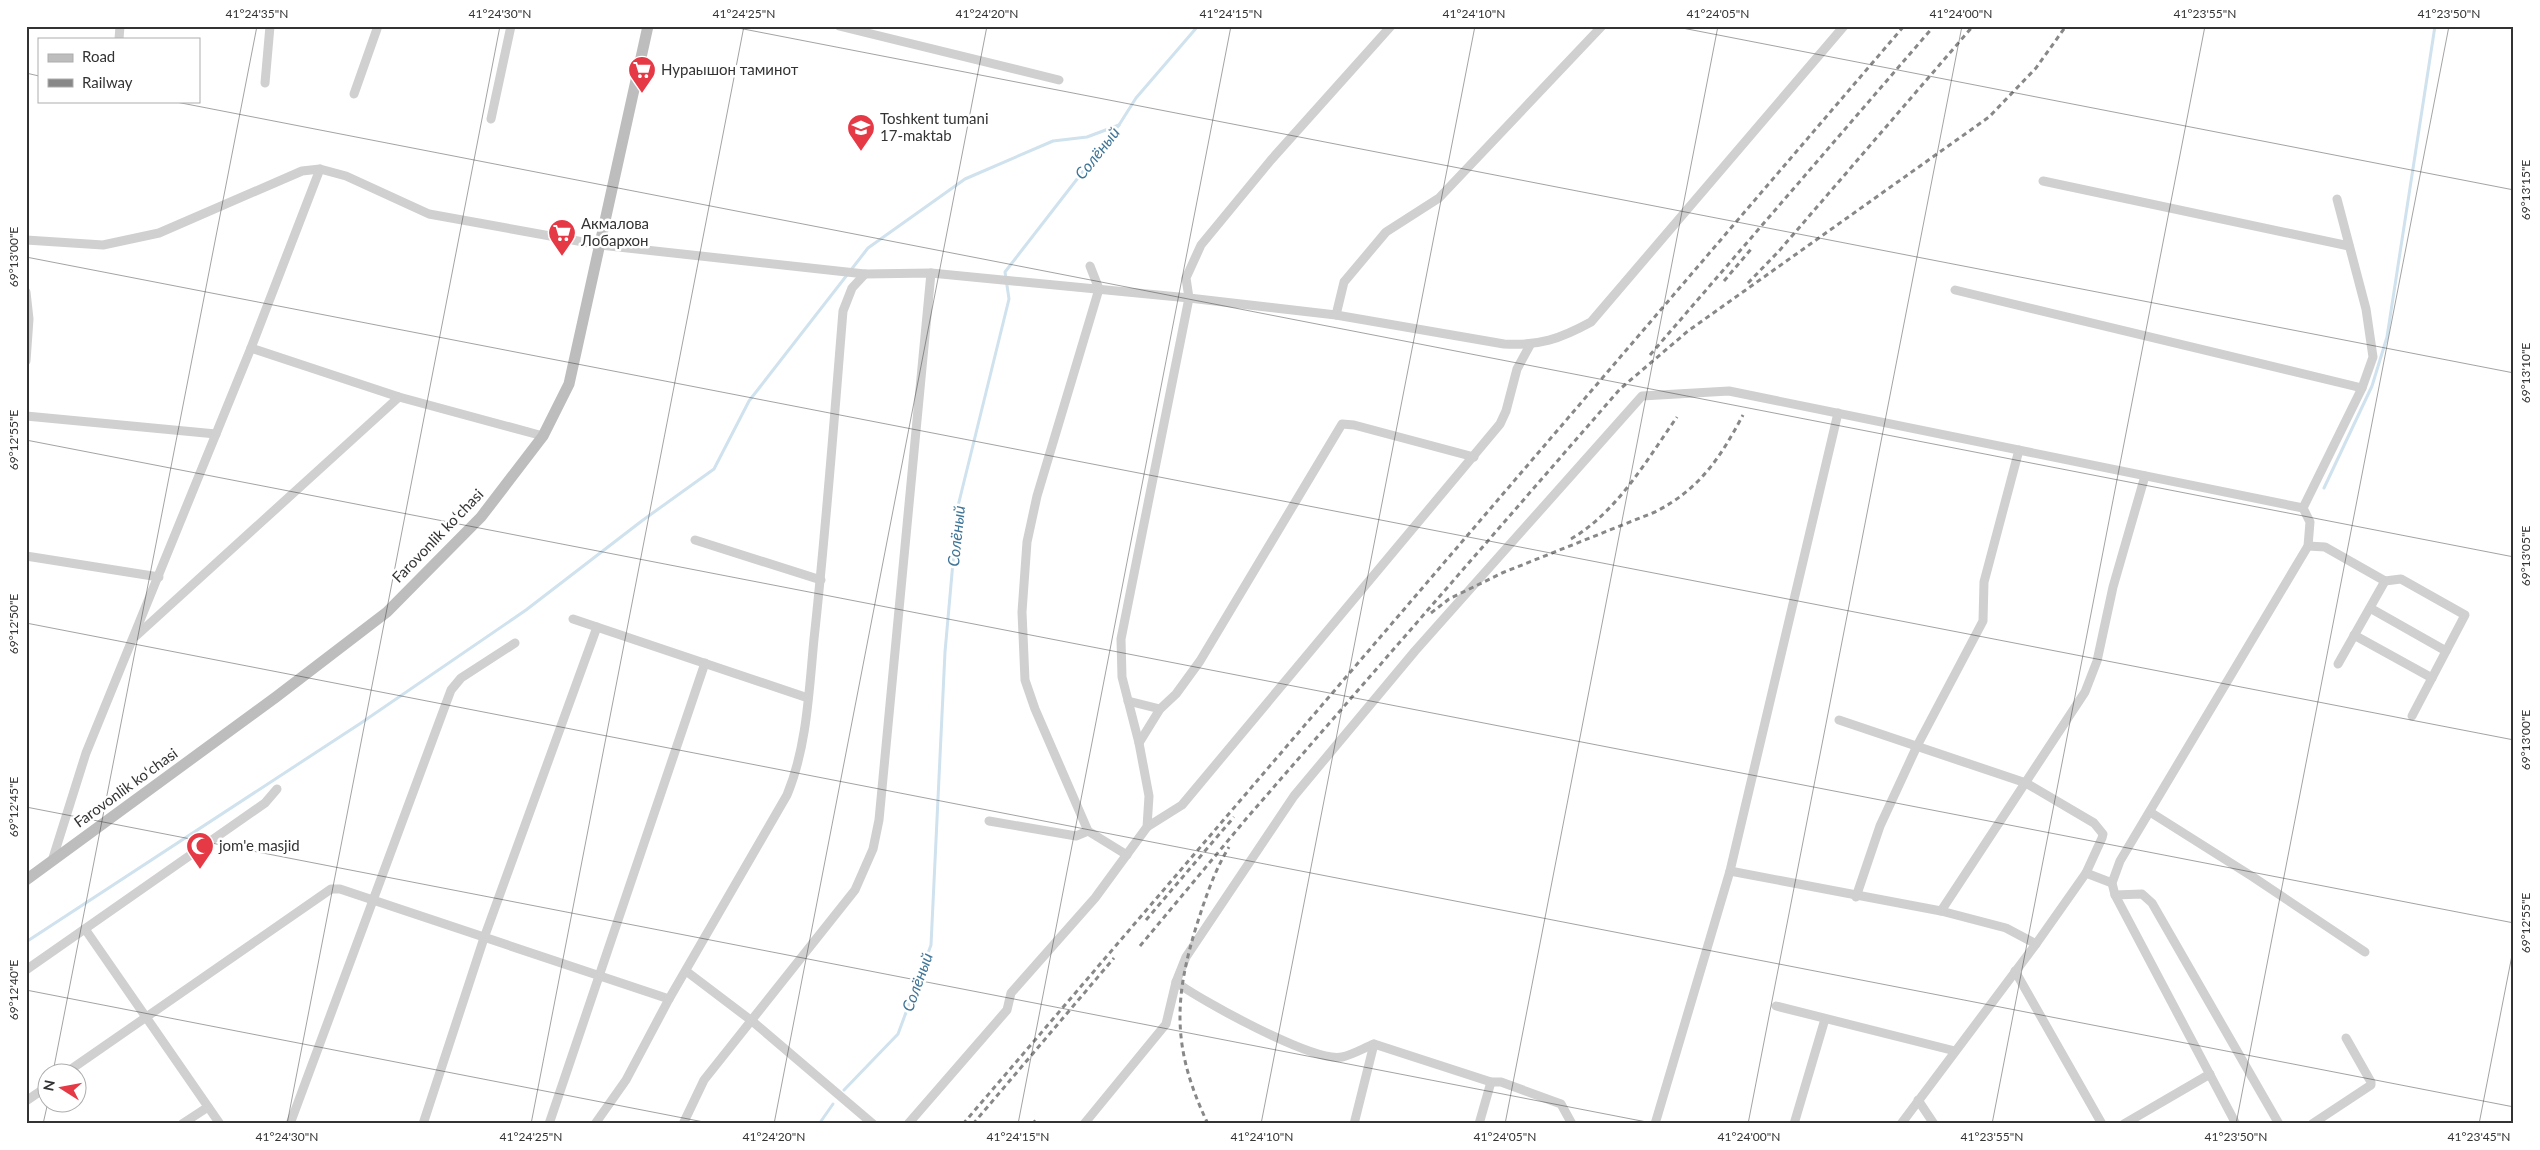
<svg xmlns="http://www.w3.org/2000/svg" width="2540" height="1150" font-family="Lato,sans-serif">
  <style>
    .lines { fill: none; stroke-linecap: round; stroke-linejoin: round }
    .stream { stroke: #cfe2ee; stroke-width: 3 }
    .street { stroke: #d0d0d0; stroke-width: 9 }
    .secondary { stroke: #bdbdbd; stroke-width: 11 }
    .rail { stroke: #888; stroke-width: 3; stroke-dasharray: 5 4; stroke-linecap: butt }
    .ticks { fill: none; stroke: #333; stroke-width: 1; stroke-opacity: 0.45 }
    .labels { text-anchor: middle; stroke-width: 5; stroke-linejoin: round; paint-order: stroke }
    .poi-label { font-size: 15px; fill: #333; stroke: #fff; text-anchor: start }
    .street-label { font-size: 15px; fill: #333; stroke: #fff }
    .water-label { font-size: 16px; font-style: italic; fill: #3f7597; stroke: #fff }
    .neatline { fill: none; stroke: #333; stroke-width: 2 }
    .ticks-label { font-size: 12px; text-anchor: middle; fill: #333 }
  </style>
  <rect width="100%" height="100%" fill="#fff"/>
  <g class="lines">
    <g class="stream">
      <polyline points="2324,488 2372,386 2387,337 2435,26"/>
      <polyline points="26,942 361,723 526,610 643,520 714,469 749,401 868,248 965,179 1053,141 1087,137 1119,125"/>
      <polyline points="844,1090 898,1034 931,945 945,652 958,506 1009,299 1005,272 1119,125 1136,98 1198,26"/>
      <polyline points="819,1124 833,1104"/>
    </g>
    <g class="street">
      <polyline points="839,26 1059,80"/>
      <polyline points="119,39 120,26"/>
      <polyline points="265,83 270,26"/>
      <polyline points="354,94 378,26"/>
      <polyline points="491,119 511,26"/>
      <polyline points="2043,181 2349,246"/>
      <path d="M26,240l77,5 56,-12 143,-62 18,-2 26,7 83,38 171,31 265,29 66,-1 258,25 147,17 168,29c35,2 56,-5 87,-22l253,-296"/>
      <polyline points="1090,266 1099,289 1037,496 1027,542 1022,612 1025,680 1035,709 1088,831 1127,855"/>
      <polyline points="1955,290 2362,388"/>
      <polyline points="26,292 29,319 26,361"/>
      <polyline points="1336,315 1344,282 1386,232 1439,198 1602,26"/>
      <polyline points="251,348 399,397 543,436"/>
      <polyline points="26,416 216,434"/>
      <polyline points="2303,508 2362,388 2373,357 2366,309 2337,199"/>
      <polyline points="695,540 821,580"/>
      <polyline points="2308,546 2325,547 2385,581 2401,579 2465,615 2412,716"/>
      <polyline points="26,556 159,577"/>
      <polyline points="2370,608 2446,651"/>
      <polyline points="573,619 808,698"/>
      <polyline points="2354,635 2432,678"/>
      <polyline points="136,636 399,397"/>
      <polyline points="2338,664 2385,581"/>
      <polyline points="1128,701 1160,709"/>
      <polyline points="1839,720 2026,783 2094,823 2103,834 2102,838 2086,873"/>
      <polyline points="1139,743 1160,709 1176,694 1200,661 1342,424 1354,425 1474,457"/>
      <polyline points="2150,812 2253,877 2365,952"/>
      <polyline points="989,821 1076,836 1088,831"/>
      <polyline points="1147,827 1182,805 1500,424 1506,411 1517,369 1530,345"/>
      <polyline points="52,861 86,753 251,348 320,169"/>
      <polyline points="1730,871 1941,911 2006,928 2036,944"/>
      <polyline points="2115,895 2142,894 2152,903 2279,1124"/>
      <polyline points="1856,897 1880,826 1917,746 1983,621 1984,582 2019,450"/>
      <polyline points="1941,911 2085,692 2097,661 2113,587 2145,476"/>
      <polyline points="85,929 220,1124"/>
      <polyline points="26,970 265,803 277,789"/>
      <polyline points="686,971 752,1021 873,1124"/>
      <polyline points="2015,971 2102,1124"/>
      <path d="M1176,982c24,18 138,81 166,75 10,-2 22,-9 32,-13l117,38h10l60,22 11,20"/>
      <polyline points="1776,1006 1955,1051"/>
      <polyline points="67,1072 331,889 340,889 669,999"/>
      <polyline points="1918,1100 1934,1124"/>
      <polyline points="26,1101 48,1086"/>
      <polyline points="182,1124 208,1107"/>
      <polyline points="290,1124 451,690 461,678 515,643"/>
      <polyline points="423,1124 484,938 597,627"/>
      <polyline points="549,1124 705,663"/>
      <path d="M595,1124l31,-44 43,-81 118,-204c20,-48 22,-105 27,-156 12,-109 20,-218 29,-328l9,-23 13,-14"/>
      <polyline points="683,1124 704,1080 855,890 873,849 879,820 931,273"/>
      <polyline points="908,1124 1007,1010 1011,993 1095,898 1147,827 1149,796 1139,743 1122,677 1121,639 1189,298 1186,278 1201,245 1271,160 1391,26"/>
      <polyline points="1084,1124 1166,1024 1176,982 1186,957 1294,796 1415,651 1642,396 1729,391 2303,508"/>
      <polyline points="1354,1124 1374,1044"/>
      <polyline points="1479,1124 1491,1082"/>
      <polyline points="1655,1124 1730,871 1838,413"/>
      <polyline points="1794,1124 1825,1019"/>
      <polyline points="1901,1124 2036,944 2086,873 2112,883"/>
      <polyline points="2124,1124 2210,1074"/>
      <polyline points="2236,1124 2115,895 2112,883 2120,861 2308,546 2310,522 2303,508"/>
      <polyline points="2312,1124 2371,1085 2371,1082 2346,1038"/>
    </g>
    <polyline class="secondary" points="26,880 276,697 387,612 481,517 543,436 569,384 648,26"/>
    <g class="rail">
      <polyline points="1724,281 1752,248"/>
      <polyline points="1748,283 1779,251 1973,26"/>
      <polyline points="1650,355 1934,26"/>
      <path d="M1571,539c47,-28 75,-78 106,-122"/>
      <path d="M1431,613l18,-14 53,-26 153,-61c45,-23 65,-54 88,-97"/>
      <polyline points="1146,920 1234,817"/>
      <polyline points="1140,946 1246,819 1620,389 1688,331 1989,117 2036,68 2066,26"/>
      <polyline points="963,1124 1904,26"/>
      <polyline points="973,1124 1114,958"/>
      <polyline points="1032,1124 1036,1120"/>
      <path d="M1208,1124c-36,-75 -35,-125 -10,-203 8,-25 17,-51 31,-74"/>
    </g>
  </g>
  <path class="ticks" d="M728,26l1786,347M1672,26l842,164M26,73l13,3M171,101l2343,456M26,257l2488,483M26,440l2488,483M26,623l2488,484M26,807l1631,317M26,990l688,134M53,1072l204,-1046M43,1124l5,-22M287,1124l213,-1098M531,1124l213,-1098M774,1124l213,-1098M1018,1124l213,-1098M1261,1124l214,-1098M1505,1124l213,-1098M1748,1124l214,-1098M1992,1124l213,-1098M2236,1124l213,-1098M2479,1124l35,-179"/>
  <defs>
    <symbol id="supermarket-pin" viewBox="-11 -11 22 30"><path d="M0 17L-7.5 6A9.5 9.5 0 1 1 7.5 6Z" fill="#e63946" stroke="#fff"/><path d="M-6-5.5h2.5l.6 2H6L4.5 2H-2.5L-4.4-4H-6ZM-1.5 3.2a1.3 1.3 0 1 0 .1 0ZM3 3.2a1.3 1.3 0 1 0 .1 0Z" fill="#fff"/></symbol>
    <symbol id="school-pin" viewBox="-11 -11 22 30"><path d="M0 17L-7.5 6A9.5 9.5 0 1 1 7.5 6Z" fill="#e63946" stroke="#fff"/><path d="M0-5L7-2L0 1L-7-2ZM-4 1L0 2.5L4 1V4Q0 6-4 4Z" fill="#fff"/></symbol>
    <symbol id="mosque-pin" viewBox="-11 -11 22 30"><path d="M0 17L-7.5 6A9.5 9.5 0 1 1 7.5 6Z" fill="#e63946" stroke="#fff"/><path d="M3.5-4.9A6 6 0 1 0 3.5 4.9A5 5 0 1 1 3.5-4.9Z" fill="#fff"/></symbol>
  </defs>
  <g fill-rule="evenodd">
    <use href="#supermarket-pin" x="626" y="54" width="32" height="43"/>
    <use href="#school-pin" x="845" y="112" width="32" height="43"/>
    <use href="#supermarket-pin" x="546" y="217" width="32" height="43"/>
    <use href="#mosque-pin" x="184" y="830" width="32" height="43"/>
  </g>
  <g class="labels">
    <g class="poi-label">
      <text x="661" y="75">Нураышон таминот</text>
      <text x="880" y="124">Toshkent tumani<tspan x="880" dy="17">17-maktab</tspan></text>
      <text x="581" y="229">Акмалова<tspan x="581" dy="17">Лобархон</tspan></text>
      <text x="219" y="851">jom'e masjid</text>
    </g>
    <g class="street-label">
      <text transform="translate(438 536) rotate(-46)" y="5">Farovonlik koʻchasi</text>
      <text transform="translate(126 788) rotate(-36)" y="5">Farovonlik koʻchasi</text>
    </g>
    <g class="water-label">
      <text transform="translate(1097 153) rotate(-52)" y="6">Солёный</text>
      <text transform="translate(956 536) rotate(-84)" y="6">Солёный</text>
      <text transform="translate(917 982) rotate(-70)" y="6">Солёный</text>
    </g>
  </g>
  <rect width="2540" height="1150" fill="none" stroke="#ffffff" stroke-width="55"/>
  <rect x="38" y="38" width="162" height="65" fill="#ffffff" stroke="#adadad"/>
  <rect x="48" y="54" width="25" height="8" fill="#bdbdbd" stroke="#adadad"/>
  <text x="82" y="62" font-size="15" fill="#333333">Road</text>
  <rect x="48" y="79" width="25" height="8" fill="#888888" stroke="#adadad"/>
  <text x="82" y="88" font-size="15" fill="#333333">Railway</text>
  <g transform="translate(62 1088) rotate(281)"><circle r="24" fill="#ffffff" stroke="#adadad"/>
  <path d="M0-4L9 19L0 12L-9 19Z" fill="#e63946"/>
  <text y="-8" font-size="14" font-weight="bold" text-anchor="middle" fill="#333333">N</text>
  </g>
  <rect x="28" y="28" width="2484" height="1094" class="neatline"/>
  <g class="ticks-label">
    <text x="257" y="18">41°24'35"N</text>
    <text x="500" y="18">41°24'30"N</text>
    <text x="744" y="18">41°24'25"N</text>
    <text x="987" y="18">41°24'20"N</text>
    <text x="1231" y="18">41°24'15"N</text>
    <text x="1474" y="18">41°24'10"N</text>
    <text x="1718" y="18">41°24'05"N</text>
    <text x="1961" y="18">41°24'00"N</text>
    <text x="2205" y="18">41°23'55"N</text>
    <text x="2449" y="18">41°23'50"N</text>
    <text transform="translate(2526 190) rotate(-90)" y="4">69°13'15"E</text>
    <text transform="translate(14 257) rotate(-90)" y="4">69°13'00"E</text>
    <text transform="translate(2526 373) rotate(-90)" y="4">69°13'10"E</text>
    <text transform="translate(14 440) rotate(-90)" y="4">69°12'55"E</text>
    <text transform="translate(2526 556) rotate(-90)" y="4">69°13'05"E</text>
    <text transform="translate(14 624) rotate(-90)" y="4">69°12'50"E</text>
    <text transform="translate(2526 740) rotate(-90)" y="4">69°13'00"E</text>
    <text transform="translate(14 807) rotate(-90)" y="4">69°12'45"E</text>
    <text transform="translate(2526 923) rotate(-90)" y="4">69°12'55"E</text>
    <text transform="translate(14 990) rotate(-90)" y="4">69°12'40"E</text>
    <text x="287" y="1141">41°24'30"N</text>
    <text x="531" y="1141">41°24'25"N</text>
    <text x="774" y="1141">41°24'20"N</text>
    <text x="1018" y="1141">41°24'15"N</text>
    <text x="1262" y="1141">41°24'10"N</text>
    <text x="1505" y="1141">41°24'05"N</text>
    <text x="1749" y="1141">41°24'00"N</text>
    <text x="1992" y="1141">41°23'55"N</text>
    <text x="2236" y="1141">41°23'50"N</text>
    <text x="2479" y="1141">41°23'45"N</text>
  </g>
</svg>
